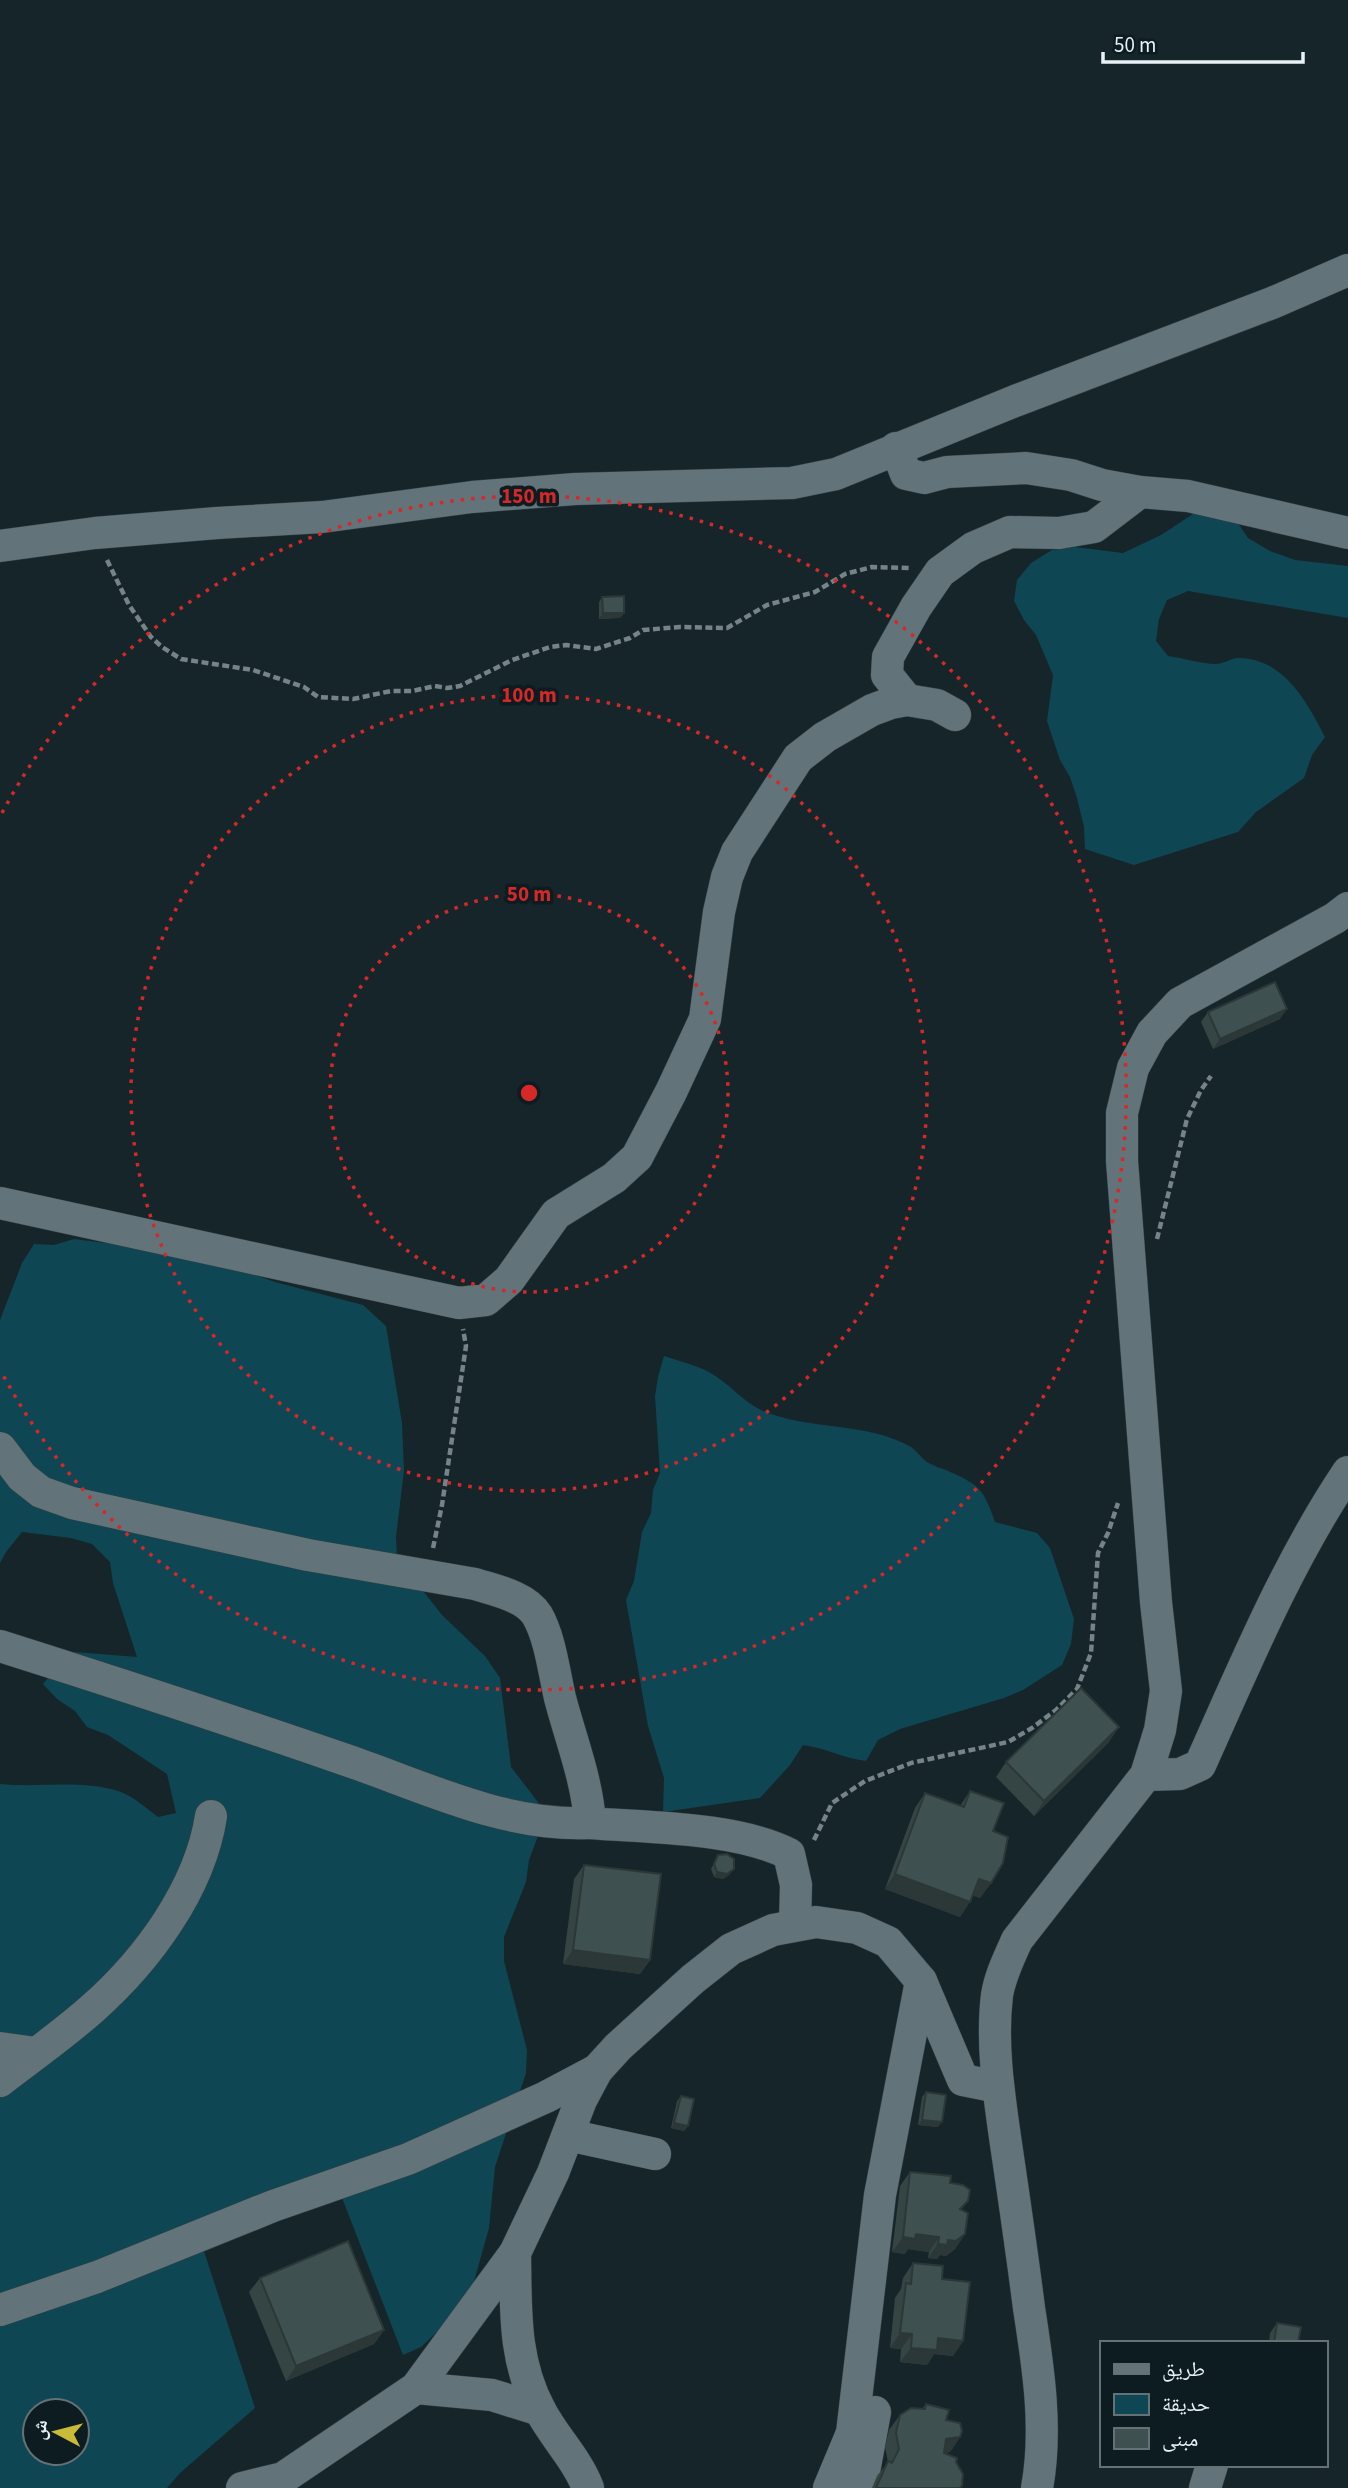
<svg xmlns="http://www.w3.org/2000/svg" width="1348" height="2488" font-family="'Source Sans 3','Noto Naskh Arabic',sans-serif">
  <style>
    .green { fill: #0f4654; fill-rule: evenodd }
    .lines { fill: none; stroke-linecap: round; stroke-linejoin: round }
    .minor-casing { stroke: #354044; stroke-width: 33 }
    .path { stroke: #768387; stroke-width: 4.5; stroke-dasharray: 7 3.5; stroke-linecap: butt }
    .minor { stroke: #627479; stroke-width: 32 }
    .wall { fill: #354544 }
    .shaded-wall { fill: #2b3837 }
    .building { fill: #3e504f; stroke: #2b3837; stroke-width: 2 }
    .ring { fill: none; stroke: #d62828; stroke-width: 3.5; stroke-dasharray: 3.5 7 }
    .centre { fill: #d62828; stroke: #0c1c20; stroke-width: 3.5 }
    .ring-label { font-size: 21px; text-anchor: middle; font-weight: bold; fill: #d62828; stroke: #0c1c20; stroke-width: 7; stroke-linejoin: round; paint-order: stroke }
  </style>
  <rect width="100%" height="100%" fill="#16252a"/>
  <g class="green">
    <path d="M1214,510l21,9 13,19 22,13 25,9 53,6v52l-160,-27 -21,9 -8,19 -3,22 12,15c15,2 34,8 48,8 7,0 14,-5 21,-6 46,-1 70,44 88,79l-13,18 -8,23 -48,34 -18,20 -104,33 -49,-16 -1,-22 -7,-29 -7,-21 -10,-17 -13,-39 6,-46 -17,-40 -12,-15 -10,-19 3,-21 14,-17 21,-13 23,-3 48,6 38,-18 32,-21z"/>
    <path d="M74,1239l78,10 98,24 25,9 88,23 23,21 16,97 2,48 -8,66 1,21 45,57 43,41 15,22 11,89 30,39 -3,30 -9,24 -3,22 -22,55v24l23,89 -1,23 -31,94 -6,61 -21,75 -47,44 -18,8 -64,-165 -137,55 53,163 -75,65 -13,15h-167v-704c39,4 83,-5 121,8 13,5 25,16 37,25l18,-4 -9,-39 -59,-39 -21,-8 -12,-16 -18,-12 -14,-15 14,-17 18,-15 62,5 -24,-74 -3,-21 -18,-18 -21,-6 -49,-6 -16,20 -6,11v-243l22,-57 12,-19 20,1zM35,2411h42v42h-42z"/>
    <path d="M664,1356c15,5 32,9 45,16 20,11 32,28 52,38 47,21 105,11 150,37 6,4 10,11 16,15 5,3 13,6 19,8 33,15 37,17 49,52l42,11 13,15 24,71 -3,25 -9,21 -39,25 -19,8 -104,31 -22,11 -12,21c-23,-3 -41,-13 -63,-16l-13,20 -30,33 -97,14 1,-34 -16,-52 -22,-126 8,-19 8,-49 9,-19 2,-23 7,-17 -5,-77 3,-19z"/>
  </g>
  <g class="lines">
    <defs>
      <g id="minor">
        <polyline points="896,448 906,474 924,478 947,472 1026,468 1071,475 1102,485 1140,492 1188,496 1348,533"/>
        <polyline points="0,546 95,533 217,523 322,517 472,497 575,489 792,483 836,474 1015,401 1272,303 1348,270"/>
        <polyline points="907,700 887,675 888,657 916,607 940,572 973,548 1010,532 1059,533 1094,527 1140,492"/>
        <polyline points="0,1203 459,1303 486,1300 509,1280 556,1214 614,1178 637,1157 671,1092 705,1019 719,912 727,877 737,852 798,758 825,737 872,710 891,703 907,700 937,705 955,715"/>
        <path d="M0,1448l22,29 19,15 31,11 236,52 167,29c19,6 50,12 62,31 13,22 17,57 23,83 11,42 27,81 30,125 60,5 146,4 199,31l7,31 -1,39"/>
        <path d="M0,1646c117,37 233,75 349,115 78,27 157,66 241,62"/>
        <path d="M1146,1775l34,-1 20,-9c45,-100 87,-202 148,-293"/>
        <polyline points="0,2048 36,2053"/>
        <path d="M0,2081c31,-24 64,-47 93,-73 54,-48 107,-119 118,-192"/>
        <polyline points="568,2135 655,2154"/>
        <path d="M515,2253c1,55 -2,107 25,157 14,27 37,49 48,78"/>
        <polyline points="0,2310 97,2277 273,2206 408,2159 546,2097 597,2070"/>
        <polyline points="416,2388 492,2395 540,2410"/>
        <polyline points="242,2488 283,2478 416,2388 515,2253 553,2173 581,2100 597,2070 618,2047 693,1979 731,1949 773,1930 816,1922 857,1928 888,1942 921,1981 963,2080 998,2087"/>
        <polyline points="829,2488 852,2433 880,2195 921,1981"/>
        <polyline points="861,2488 875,2412"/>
        <path d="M1037,2488c11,-59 1,-122 -8,-180 -7,-55 -15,-110 -23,-164 -7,-49 -15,-100 -9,-149 3,-19 12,-37 20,-55l129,-165 14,-45 6,-39 -10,-89 -34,-441v-48l11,-45 19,-35 28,-30 155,-85 13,-10"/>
        <polyline points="1205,2488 1212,2465"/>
      </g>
    </defs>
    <use href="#minor" class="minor-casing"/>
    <g class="path">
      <polyline points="107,560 129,605 151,637 162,647 181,659 253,670 304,687 318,697 353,699 391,691 412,691 435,686 447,688 460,686 512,660 550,647 566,645 596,649 630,638 643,630 680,627 727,628 767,605 815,592 845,574 872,567 909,568"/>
      <polyline points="1157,1239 1187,1119 1201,1090 1211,1076"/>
      <polyline points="433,1548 442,1505 466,1346 463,1329"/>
      <polyline points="814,1840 832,1803 865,1781 911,1763 1008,1742 1032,1728 1056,1710 1077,1689 1091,1653 1098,1553 1108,1533 1118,1503"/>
    </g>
    <use href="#minor" class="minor"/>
  </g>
  <g class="wall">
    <polygon points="602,597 624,613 620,618 599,619 599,602"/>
    <polygon points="1208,1012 1280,1019 1213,1049 1201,1022"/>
    <polygon points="1109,1742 1034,1816 996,1777 1006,1762"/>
    <polygon points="970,1791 993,1831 991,1883 980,1898 973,1895 960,1917 885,1889 915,1808 925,1793 960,1806"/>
    <polygon points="718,1855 730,1874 723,1879 714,1877 711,1869"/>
    <polygon points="584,1865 650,1960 640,1974 563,1964 574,1879"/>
    <polygon points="926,2092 938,2127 918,2125 922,2097"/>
    <polygon points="681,2096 688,2126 684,2131 671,2128 677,2101"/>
    <polygon points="910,2172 950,2183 962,2210 965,2234 955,2249 946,2256 940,2255 937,2259 928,2258 929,2252 908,2249 905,2254 892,2252 900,2186"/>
    <polygon points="913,2263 942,2279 963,2341 953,2356 934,2354 927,2365 900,2362 901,2349 890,2348 895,2298 901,2289 903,2278"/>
    <polygon points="260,2278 384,2330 374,2344 286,2381 249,2292"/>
    <polygon points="1277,2323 1298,2343 1269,2343 1270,2333"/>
    <polygon points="926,2404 946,2420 960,2437 950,2452 944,2453 956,2462 960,2488 872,2488 877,2476 888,2462 885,2447 889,2430 900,2415 922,2409"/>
  </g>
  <g class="shaded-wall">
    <polygon points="603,613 624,613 620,618 599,619"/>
    <polygon points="1287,1009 1280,1019 1213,1049 1220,1039"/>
    <polygon points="1119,1727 1109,1742 1034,1816 1044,1801"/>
    <polygon points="734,1869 730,1874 723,1879 714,1877 717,1872"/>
    <polygon points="895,1874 970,1902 960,1917 885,1889"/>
    <polygon points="979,1879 991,1883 980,1898 968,1894"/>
    <polygon points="573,1950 650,1960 640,1974 563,1964"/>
    <polygon points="922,2120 942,2122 938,2127 918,2125"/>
    <polygon points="674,2123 688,2126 684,2131 671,2128"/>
    <polygon points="916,2234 939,2237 929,2252 908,2249 905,2254 892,2252 903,2237"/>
    <polygon points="965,2234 955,2249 946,2256 940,2255 937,2259 928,2258 938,2244"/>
    <polygon points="384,2330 374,2344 286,2381 296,2366"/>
    <polygon points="900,2333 912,2334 901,2349 890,2348"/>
    <polygon points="938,2338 963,2341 953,2356 934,2354 927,2365 900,2362 911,2348"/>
    <polygon points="960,2437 950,2452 936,2454 946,2439"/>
  </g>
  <g class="building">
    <polygon points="624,596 624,613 603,613 602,597"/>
    <polygon points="1275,982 1287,1009 1220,1039 1208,1012"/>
    <polygon points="1081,1688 1119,1727 1044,1801 1006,1762"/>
    <polygon points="970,1791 1004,1803 993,1831 1008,1837 1003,1863 991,1883 979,1879 970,1902 895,1874 925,1793 964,1807"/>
    <polygon points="727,1854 734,1859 734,1869 727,1874 717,1872 714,1864 718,1855"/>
    <polygon points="584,1865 661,1874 650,1960 573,1950"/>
    <polygon points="926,2092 946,2095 942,2122 922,2120"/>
    <polygon points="681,2096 694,2099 688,2126 674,2123"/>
    <polygon points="910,2172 951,2176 950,2183 963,2185 970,2190 968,2201 960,2209 968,2213 965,2234 956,2241 948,2240 947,2245 938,2244 939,2237 916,2234 915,2239 903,2237"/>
    <polygon points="348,2241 384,2330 296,2366 260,2278"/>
    <polygon points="913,2263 943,2266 942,2279 970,2282 963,2341 938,2338 937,2350 911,2348 912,2334 900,2333 906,2283 911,2284"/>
    <polygon points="1277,2323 1301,2327 1298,2343 1274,2343"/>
    <polygon points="926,2404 949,2410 946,2420 960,2423 962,2431 960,2437 946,2439 944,2453 957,2458 956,2462 963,2474 962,2486 959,2488 876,2488 888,2461 892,2463 899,2449 896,2433 900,2415 911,2408 925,2409"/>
  </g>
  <g class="ring">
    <circle cx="529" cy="1093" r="199"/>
    <circle cx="529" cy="1093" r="398"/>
    <path d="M2 813A597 597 0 1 1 2 1373"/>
  </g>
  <circle cx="529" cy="1093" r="10" class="centre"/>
  <g class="ring-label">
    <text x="529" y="503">150 m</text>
    <text x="529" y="702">100 m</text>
    <text x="529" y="901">50 m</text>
  </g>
  <rect x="1100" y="2341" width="228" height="126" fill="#0c1c20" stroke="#647275" stroke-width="2"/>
  <rect x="1114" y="2364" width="35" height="10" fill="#627479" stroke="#647275" stroke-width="2"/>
  <text x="1162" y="2376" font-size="21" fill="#e8f2f5">طريق</text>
  <rect x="1114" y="2394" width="35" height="21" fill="#0f4654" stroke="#647275" stroke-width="2"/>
  <text x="1162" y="2411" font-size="21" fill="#e8f2f5">حديقة</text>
  <rect x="1114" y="2428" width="35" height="21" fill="#3e504f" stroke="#647275" stroke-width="2"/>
  <text x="1162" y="2446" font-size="21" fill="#e8f2f5">مبنى</text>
  <g transform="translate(56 2432) rotate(277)"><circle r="33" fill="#0c1c20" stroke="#647275" stroke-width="2"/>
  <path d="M0-5L12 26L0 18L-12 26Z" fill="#caba3a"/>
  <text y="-10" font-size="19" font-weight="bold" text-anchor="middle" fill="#e8f2f5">ش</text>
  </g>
  <path d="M1103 52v10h200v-10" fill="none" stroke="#e8f2f5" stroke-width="3.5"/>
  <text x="1114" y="52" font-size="21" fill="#e8f2f5" stroke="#0c1c20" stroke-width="5" paint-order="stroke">50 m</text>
</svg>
